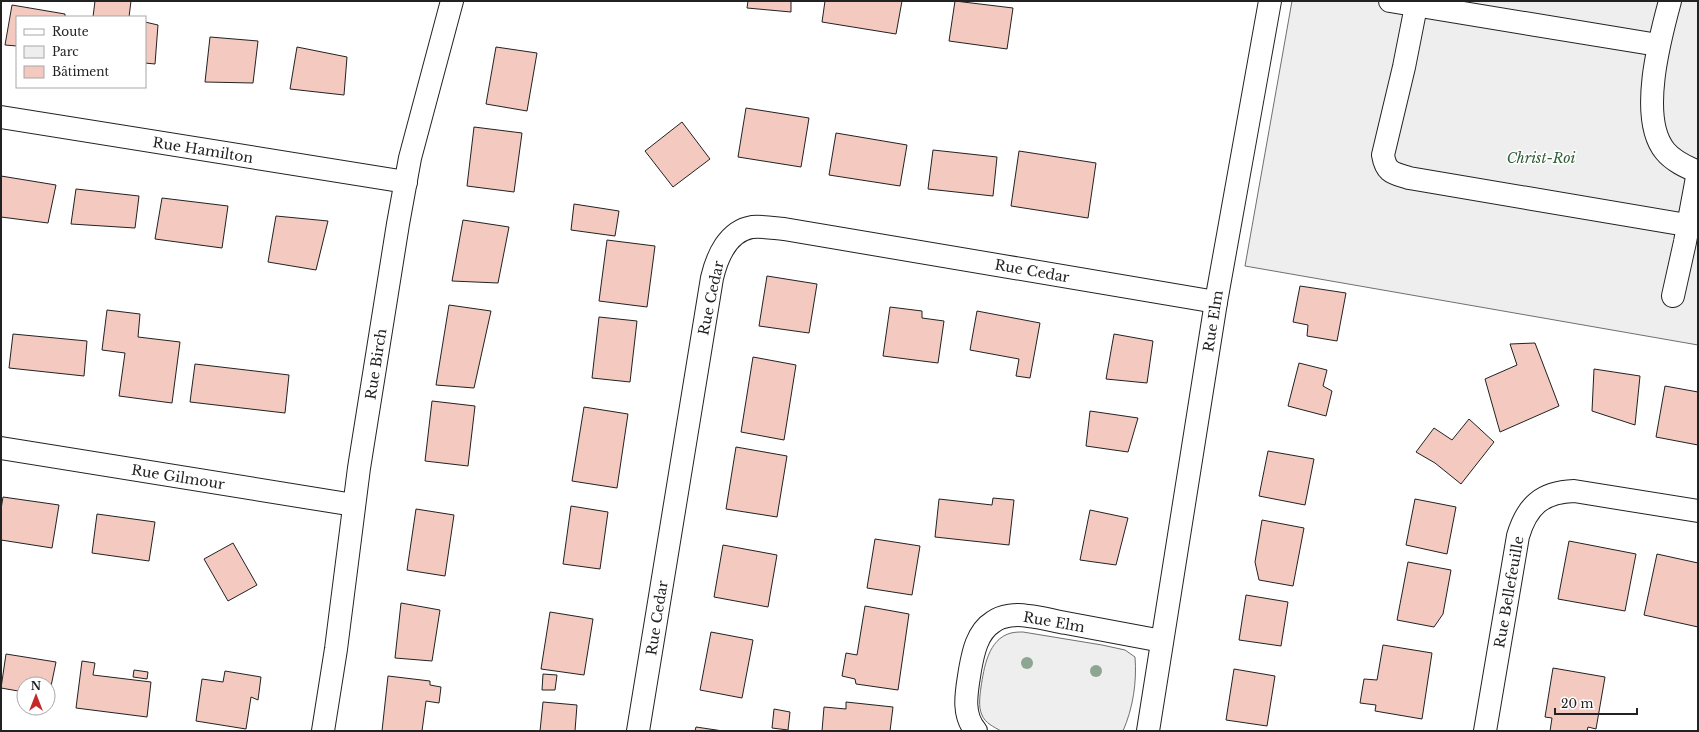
<svg xmlns="http://www.w3.org/2000/svg" width="1699" height="732" font-family="'Libre Baskerville',serif">
  <style>
    .green { fill: #eee; stroke: #6f6f6f }
    .building { fill: #f3c9c0; stroke: #222 }
    .lines { fill: none; stroke-linecap: round; stroke-linejoin: round }
    .minor-casing { stroke: #222; stroke-width: 24 }
    .minor { stroke: #fff; stroke-width: 22 }
    .tree { fill: #8da692 }
    .labels { text-anchor: middle; stroke-width: 3; stroke-linejoin: round; paint-order: stroke }
    .street-label { font-size: 14px; fill: #222; stroke: #fff }
    .park-label { font-size: 14px; font-style: italic; fill: #2f5e38; stroke: #fff }
  </style>
  <rect width="100%" height="100%" fill="#fff"/>
  <g class="green">
    <polygon points="1292,1 1698,1 1698,345 1245,266"/>
    <path d="M1023,632l79,13 23,5 10,7c2,25 -2,51 -12,74h-122c-7,-4 -16,-8 -19,-16 -4,-8 -2,-20 -1,-28 3,-19 7,-48 30,-54 4,-1 9,-1 12,-1z"/>
  </g>
  <g class="building">
    <polygon points="95,1 131,1 129,17 93,17"/>
    <polygon points="748,1 791,1 791,12 747,8"/>
    <polygon points="825,1 902,1 896,34 822,22"/>
    <polygon points="955,1 1013,8 1007,49 949,41"/>
    <polygon points="12,5 65,14 65,17 17,17 17,46 5,45"/>
    <polygon points="145,22 158,25 155,64 145,63"/>
    <polygon points="210,37 258,41 253,83 205,82"/>
    <polygon points="297,47 347,57 344,95 290,89"/>
    <polygon points="496,47 537,53 527,111 486,104"/>
    <polygon points="746,108 809,118 801,167 738,157"/>
    <polygon points="682,122 710,159 673,187 645,151"/>
    <polygon points="474,127 522,133 514,192 467,186"/>
    <polygon points="836,133 907,145 900,186 829,175"/>
    <polygon points="933,150 997,157 993,196 928,189"/>
    <polygon points="1019,151 1096,163 1088,218 1011,206"/>
    <polygon points="1,176 56,185 48,223 1,217"/>
    <polygon points="76,189 139,196 135,228 71,224"/>
    <polygon points="162,198 228,206 222,248 155,239"/>
    <polygon points="574,204 619,211 615,236 571,230"/>
    <polygon points="276,216 328,221 316,270 268,262"/>
    <polygon points="463,220 509,227 498,283 452,281"/>
    <polygon points="607,240 655,246 647,307 599,301"/>
    <polygon points="767,276 817,284 809,333 759,326"/>
    <polygon points="1300,286 1346,293 1337,341 1307,336 1308,325 1293,322"/>
    <polygon points="449,305 491,311 474,388 436,385"/>
    <polygon points="890,307 922,311 922,318 944,321 938,363 883,356"/>
    <polygon points="107,310 140,314 138,337 180,342 172,403 119,396 125,353 102,350"/>
    <polygon points="977,311 1040,323 1030,378 1016,376 1019,359 970,350"/>
    <polygon points="599,317 637,321 630,382 592,378"/>
    <polygon points="13,334 87,341 84,376 9,368"/>
    <polygon points="1114,334 1153,341 1147,383 1106,379"/>
    <polygon points="1535,343 1559,406 1500,432 1485,379 1517,365 1510,344"/>
    <polygon points="753,357 796,365 784,440 741,432"/>
    <polygon points="1299,363 1327,370 1323,386 1332,391 1326,416 1288,406"/>
    <polygon points="195,364 289,375 285,413 190,402"/>
    <polygon points="1594,369 1640,376 1635,425 1592,411"/>
    <polygon points="1665,386 1698,392 1698,445 1656,437"/>
    <polygon points="432,401 475,406 468,466 425,461"/>
    <polygon points="584,407 628,414 617,488 572,481"/>
    <polygon points="1090,411 1138,418 1128,452 1086,446"/>
    <polygon points="1469,419 1494,442 1461,484 1435,463 1416,452 1434,428 1452,440"/>
    <polygon points="736,447 787,456 777,517 726,509"/>
    <polygon points="1268,451 1314,459 1305,505 1259,496"/>
    <polygon points="3,497 59,505 52,548 1,540 1,509"/>
    <polygon points="993,498 1014,500 1009,545 935,537 939,499 992,505"/>
    <polygon points="1415,499 1456,507 1447,554 1406,545"/>
    <polygon points="571,506 608,512 600,569 563,564"/>
    <polygon points="416,509 454,515 445,576 407,570"/>
    <polygon points="1090,510 1128,518 1116,565 1080,560"/>
    <polygon points="97,514 155,522 149,561 92,553"/>
    <polygon points="1262,520 1304,528 1293,586 1259,580 1255,562"/>
    <polygon points="875,539 920,546 912,595 867,588"/>
    <polygon points="1569,541 1636,554 1625,611 1558,599"/>
    <polygon points="233,543 257,585 228,601 204,559"/>
    <polygon points="723,545 777,555 768,607 714,597"/>
    <polygon points="1657,554 1698,563 1698,627 1644,615"/>
    <polygon points="1408,562 1451,570 1443,614 1434,627 1397,620"/>
    <polygon points="1246,595 1288,602 1281,646 1239,640"/>
    <polygon points="401,603 440,610 432,661 395,658"/>
    <polygon points="865,606 909,614 898,690 856,684 855,679 842,676 846,653 857,655"/>
    <polygon points="550,612 593,619 584,675 541,669"/>
    <polygon points="711,632 753,640 742,698 700,690"/>
    <polygon points="1383,645 1432,653 1422,719 1375,711 1376,705 1360,703 1364,679 1377,680"/>
    <polygon points="6,654 56,662 49,696 48,696 48,684 24,684 24,692 1,688"/>
    <polygon points="82,661 95,663 93,675 151,682 147,717 76,708"/>
    <polygon points="1553,668 1605,677 1596,729 1588,727 1587,731 1550,731 1552,718 1545,717"/>
    <polygon points="1234,669 1275,676 1267,726 1226,720"/>
    <polygon points="134,670 148,672 147,679 133,677"/>
    <polygon points="225,671 261,677 258,700 251,697 246,729 196,721 202,679 223,682"/>
    <polygon points="543,674 557,675 555,690 542,690"/>
    <polygon points="388,676 430,681 430,685 441,687 439,703 426,701 422,731 382,731"/>
    <polygon points="543,702 577,705 575,731 540,731"/>
    <polygon points="846,702 893,707 890,731 822,731 824,707 846,709"/>
    <polygon points="774,709 790,712 788,730 772,728"/>
    <polygon points="696,727 723,731 695,731"/>
  </g>
  <g class="lines">
    <defs>
      <g id="minor">
        <polyline points="1390,1 1658,45"/>
        <path d="M1417,1l-13,66 -21,88c3,18 10,18 26,23l289,49"/>
        <path d="M1670,1c-10,37 -32,117 -5,150 8,10 21,16 33,21"/>
        <polyline points="1,117 406,182"/>
        <polyline points="1673,296 1685,242 1698,172"/>
        <polyline points="1,448 354,505"/>
        <polyline points="323,731 336,649 359,468 398,224 410,158 452,1"/>
        <path d="M638,731l74,-453c5,-21 16,-47 40,-51 11,-1 21,1 32,2l432,73"/>
        <path d="M976,731c-15,-17 -9,-41 -6,-61 3,-17 7,-38 23,-48 9,-7 24,-8 35,-6 13,1 26,5 38,7 32,6 64,12 96,18"/>
        <polyline points="1148,731 1216,302 1270,1"/>
        <path d="M1485,731l33,-195c9,-30 24,-44 56,-45l124,20"/>
      </g>
    </defs>
    <use href="#minor" class="minor-casing"/>
    <use href="#minor" class="minor"/>
  </g>
  <g class="tree">
    <circle cx="1027" cy="663" r="6"/>
    <circle cx="1096" cy="671" r="6"/>
  </g>
  <g class="labels">
    <g class="street-label">
      <text transform="translate(203 150) rotate(9)" y="5">Rue Hamilton</text>
      <text transform="translate(1032 271) rotate(10)" y="5">Rue Cedar</text>
      <text transform="translate(711 298) rotate(-78)" y="5">Rue Cedar</text>
      <text transform="translate(1213 321) rotate(-81)" y="5">Rue Elm</text>
      <text transform="translate(376 364) rotate(-81)" y="5">Rue Birch</text>
      <text transform="translate(178 477) rotate(9)" y="5">Rue Gilmour</text>
      <text transform="translate(1509 592) rotate(-80)" y="5">Rue Bellefeuille</text>
      <text transform="translate(657 618) rotate(-81)" y="5">Rue Cedar</text>
      <text transform="translate(1054 622) rotate(10)" y="5">Rue Elm</text>
    </g>
    <g class="park-label">
      <text x="1541" y="163">Christ-Roi</text>
    </g>
  </g>
  <rect width="1699" height="732" fill="none" stroke="#222222" stroke-width="4"/>
  <rect x="16" y="16" width="130" height="72" fill="#ffffff" stroke="#a7a7a7"/>
  <rect x="24" y="29" width="20" height="6" fill="#ffffff" stroke="#a7a7a7"/>
  <text x="52" y="36" font-size="12" fill="#222222">Route</text>
  <rect x="24" y="46" width="20" height="12" fill="#eeeeee" stroke="#a7a7a7"/>
  <text x="52" y="56" font-size="12" fill="#222222">Parc</text>
  <rect x="24" y="66" width="20" height="12" fill="#f3c9c0" stroke="#a7a7a7"/>
  <text x="52" y="76" font-size="12" fill="#222222">Bâtiment</text>
  <g transform="translate(36 696)"><circle r="19" fill="#ffffff" stroke="#a7a7a7"/>
  <path d="M0-3L7 15L0 10L-7 15Z" fill="#c62828"/>
  <text y="-6" font-size="11" font-weight="bold" text-anchor="middle" fill="#222222">N</text>
  </g>
  <path d="M1555 708v6h82v-6" fill="none" stroke="#222222" stroke-width="2"/>
  <text x="1561" y="708" font-size="12" fill="#222222" stroke="#ffffff" stroke-width="3" paint-order="stroke">20 m</text>
</svg>
